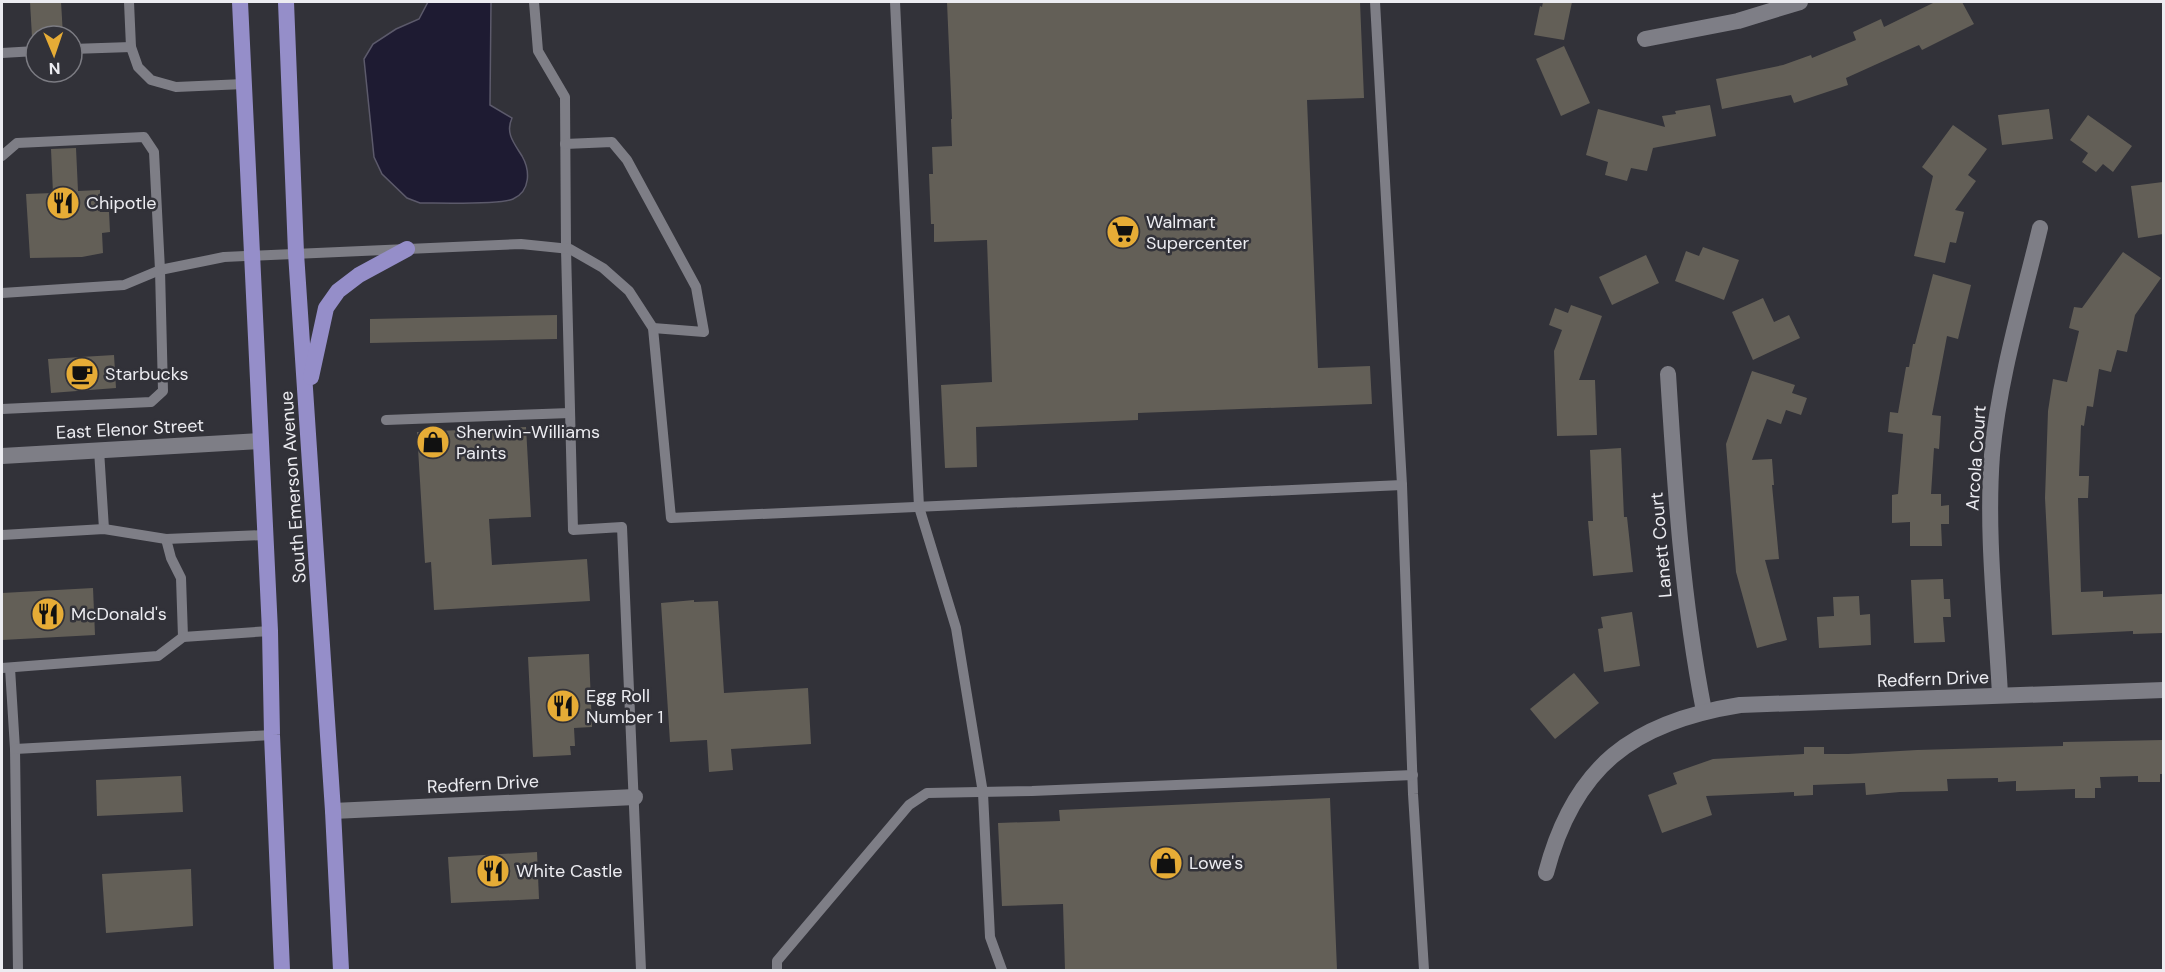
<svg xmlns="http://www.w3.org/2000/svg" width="2165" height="972" font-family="'DM Sans',sans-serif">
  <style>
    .water { fill: #1e1b32; stroke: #5c5a6b; stroke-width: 1.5 }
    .building { fill: #635f57 }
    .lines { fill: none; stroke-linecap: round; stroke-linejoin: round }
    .service { stroke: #7e7e86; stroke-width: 10 }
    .minor { stroke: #7e7e86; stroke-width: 16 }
    .primary { stroke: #958ec9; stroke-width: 16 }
    .labels { text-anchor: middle; stroke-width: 5; stroke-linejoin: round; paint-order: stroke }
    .poi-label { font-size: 18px; fill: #ececf1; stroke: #323239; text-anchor: start }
    .street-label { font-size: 18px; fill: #ececf1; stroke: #323239 }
  </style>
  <rect width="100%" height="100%" fill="#323239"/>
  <path class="water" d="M428,2h63l-1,103 22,13c-7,15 2,25 10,38 8,14 9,35 -9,43 -13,6 -75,4 -93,4l-13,-5 -25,-24 -8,-17 -10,-98 9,-15 23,-15 23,-10z"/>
  <g class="building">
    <polygon points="30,2 61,2 63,35 32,37"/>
    <polygon points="947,2 1360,2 1364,98 1307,100 1318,368 1370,366 1372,404 1138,413 1138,420 976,427 977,467 945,468 941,385 992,382 987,240 934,242 934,224 931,224 929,174 933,174 932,147 952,146 951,119 952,119"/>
    <polygon points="1543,2 1572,2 1564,40 1534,35 1540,6 1542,7"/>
    <polygon points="1935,2 1962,2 1974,24 1922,50 1919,45 1846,78 1848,85 1794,103 1791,95 1722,109 1716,79 1783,65 1811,55 1812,58 1856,40 1853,32 1881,19 1884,27"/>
    <polygon points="1564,46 1590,103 1561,116 1536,59"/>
    <polygon points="1710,105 1716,136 1653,148 1647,171 1631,168 1627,181 1605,175 1608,162 1586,155 1598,109 1665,127 1662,116 1676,114 1675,111"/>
    <polygon points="2049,109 2053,139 2002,145 1998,115"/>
    <polygon points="2088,115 2132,146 2113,172 2103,164 2096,172 2082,162 2088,153 2070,140"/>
    <polygon points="1953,125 1987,149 1968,175 1976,181 1955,210 1964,212 1956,243 1950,242 1945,263 1914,256 1933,176 1922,167"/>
    <polygon points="76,148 78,191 100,190 100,212 109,212 110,232 102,233 103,253 82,257 30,258 26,194 53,193 51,149"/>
    <polygon points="2163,182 2163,234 2138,238 2131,186"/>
    <polygon points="1703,247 1739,260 1724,300 1675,281 1686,251 1699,256"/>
    <polygon points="2123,252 2161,278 2135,315 2127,352 2117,350 2111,372 2099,369 2093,407 2087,406 2084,426 2081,425 2079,476 2089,476 2088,498 2078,498 2081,592 2103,591 2103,597 2163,594 2163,633 2133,634 2133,631 2052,635 2045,498 2048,411 2053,379 2067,382 2079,331 2069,328 2074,307 2082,308"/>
    <polygon points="1646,255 1659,283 1612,305 1599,277"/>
    <polygon points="1933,274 1971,285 1958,339 1947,336 1932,415 1941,416 1939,449 1934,448 1931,494 1941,494 1941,506 1949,505 1949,524 1941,524 1942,546 1910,546 1910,522 1892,523 1892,495 1898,494 1903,434 1888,432 1890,412 1898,413 1906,367 1909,367 1913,344 1915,344"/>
    <polygon points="1763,298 1774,322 1789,315 1800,338 1753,360 1732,312"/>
    <polygon points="1571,305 1602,316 1579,380 1595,380 1597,435 1557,436 1554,351 1562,330 1549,325 1555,308 1568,313"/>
    <polygon points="557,315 557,339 370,343 370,319"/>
    <polygon points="114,355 116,388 51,393 48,359"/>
    <polygon points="1752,371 1795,385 1792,393 1807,398 1801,415 1786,410 1781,424 1767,419 1752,460 1772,459 1774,485 1772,485 1779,559 1765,560 1787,640 1757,648 1736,572 1726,444"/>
    <polygon points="526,427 531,517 489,519 492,565 587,559 590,601 434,610 431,562 425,563 417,432"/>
    <polygon points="1621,448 1624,517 1627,517 1633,572 1593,576 1588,521 1593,521 1590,450"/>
    <polygon points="1943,579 1944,599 1950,599 1951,617 1943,617 1945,642 1914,643 1911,580"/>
    <polygon points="93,588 95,635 2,640 2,593"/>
    <polygon points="1859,596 1860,615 1870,614 1871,645 1819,648 1817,617 1834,616 1833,597"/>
    <polygon points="694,600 694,602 718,601 724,693 808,688 811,744 731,749 733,770 709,772 707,740 670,742 661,603"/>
    <polygon points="1632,612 1640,666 1604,672 1598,629 1603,628 1601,617"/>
    <polygon points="589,654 592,727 574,728 575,746 570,746 571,755 533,757 528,657"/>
    <polygon points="1574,673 1599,703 1555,739 1530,709"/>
    <polygon points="2163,740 2163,774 2160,774 2160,782 2138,782 2138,776 2100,777 2101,788 2095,788 2095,798 2075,798 2075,789 2016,791 2016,781 1998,782 1998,778 1947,779 1948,791 1900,792 1866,795 1865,783 1813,785 1813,795 1794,796 1794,792 1706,796 1712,815 1662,833 1648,795 1677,784 1673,773 1713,759 1804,754 1804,747 1824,747 1824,754 1848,754 1917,750 2063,746 2063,742"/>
    <polygon points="181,776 183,812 97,816 96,780"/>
    <polygon points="1330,798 1337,970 1065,970 1063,904 1002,906 998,823 1060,821 1059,810"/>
    <polygon points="537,852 539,899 451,903 448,857"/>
    <polygon points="191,869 193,926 106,933 102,874"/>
  </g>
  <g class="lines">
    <g class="service">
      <polyline points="129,2 131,47 138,67 151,80 176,87 244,84"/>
      <polyline points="534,2 538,51 565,97 566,249 573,530 622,527 641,970"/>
      <polyline points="895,2 919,507 956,628 983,793 990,937 1002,970"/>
      <polyline points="1375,2 1402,485"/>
      <polyline points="72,49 131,47"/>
      <polyline points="2,53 36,51"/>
      <polyline points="565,144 612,142 627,160 696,287 704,332 653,328"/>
      <polyline points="2,156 17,143 144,137 154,152 160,270 163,391 151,402 2,409"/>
      <polyline points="2,293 124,285 160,270 224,257 521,244 570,249 603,268 629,291 653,328 671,518 1402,485 1413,794 1424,970"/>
      <polyline points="386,420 570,413"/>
      <polyline points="99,450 104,529"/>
      <polyline points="2,535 104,529 166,539 264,535"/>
      <polyline points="166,539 171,558 181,578 183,637"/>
      <polyline points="2,668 158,656 183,637 270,631"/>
      <polyline points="10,668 15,749 18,970"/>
      <polyline points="15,749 272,735"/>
      <polyline points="777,970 777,961 909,805 927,793 1032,791 1413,775"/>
    </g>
    <g class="minor">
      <polyline points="1645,39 1738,21 1800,2"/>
      <path d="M1668,374c7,113 14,225 36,337"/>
      <polyline points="2,456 260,441"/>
      <path d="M2000,695c-4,-79 -14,-160 -8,-240 7,-77 30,-152 48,-227"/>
      <polyline points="333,811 635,797"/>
      <path d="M1546,873c28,-107 87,-151 194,-168l424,-15"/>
    </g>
    <g class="primary">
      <polyline points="240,2 270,631 272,735 282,970"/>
      <polyline points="286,2 296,253 333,811 341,970"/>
      <polyline points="311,377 326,308 338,291 359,275 407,249"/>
    </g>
  </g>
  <defs>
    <symbol id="restaurant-disc" viewBox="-11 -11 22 22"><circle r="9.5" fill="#e6ac36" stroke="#323239"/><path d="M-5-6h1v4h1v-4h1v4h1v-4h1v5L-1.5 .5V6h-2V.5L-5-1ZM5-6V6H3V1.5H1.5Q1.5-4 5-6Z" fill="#111"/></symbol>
    <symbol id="supermarket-disc" viewBox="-11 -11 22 22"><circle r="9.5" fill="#e6ac36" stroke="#323239"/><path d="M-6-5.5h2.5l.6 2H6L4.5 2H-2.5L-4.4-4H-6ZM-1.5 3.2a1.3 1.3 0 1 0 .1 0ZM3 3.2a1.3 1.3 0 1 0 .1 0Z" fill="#111"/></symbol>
    <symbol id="cafe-disc" viewBox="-11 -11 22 22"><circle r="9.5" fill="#e6ac36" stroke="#323239"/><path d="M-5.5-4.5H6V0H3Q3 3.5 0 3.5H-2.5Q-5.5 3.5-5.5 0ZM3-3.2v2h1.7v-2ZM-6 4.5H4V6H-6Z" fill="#111"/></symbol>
    <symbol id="shop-disc" viewBox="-11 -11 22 22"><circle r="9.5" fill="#e6ac36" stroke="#323239"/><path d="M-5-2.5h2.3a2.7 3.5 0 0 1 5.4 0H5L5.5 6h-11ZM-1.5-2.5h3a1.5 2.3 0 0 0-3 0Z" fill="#111"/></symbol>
  </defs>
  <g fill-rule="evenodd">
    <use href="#restaurant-disc" x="44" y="184" width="38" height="38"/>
    <use href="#supermarket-disc" x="1104" y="213" width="38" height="38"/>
    <use href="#cafe-disc" x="63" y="355" width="38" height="38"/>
    <use href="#shop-disc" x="414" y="423" width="38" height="38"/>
    <use href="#restaurant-disc" x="29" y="595" width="38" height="38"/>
    <use href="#restaurant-disc" x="544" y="687" width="38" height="38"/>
    <use href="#shop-disc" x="1147" y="844" width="38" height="38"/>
    <use href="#restaurant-disc" x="474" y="852" width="38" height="38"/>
  </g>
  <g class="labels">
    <g class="poi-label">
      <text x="86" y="209">Chipotle</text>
      <text x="1146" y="228">Walmart<tspan x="1146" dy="21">Supercenter</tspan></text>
      <text x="105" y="380">Starbucks</text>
      <text x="456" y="438">Sherwin-Williams<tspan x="456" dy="21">Paints</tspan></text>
      <text x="71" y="620">McDonald's</text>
      <text x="586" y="702">Egg Roll<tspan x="586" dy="21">Number 1</tspan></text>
      <text x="1189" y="869">Lowe's</text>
      <text x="516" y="877">White Castle</text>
    </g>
    <g class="street-label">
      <text transform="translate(130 429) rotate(-3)" y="6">East Elenor Street</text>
      <text transform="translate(1976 458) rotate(-86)" y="6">Arcola Court</text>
      <text transform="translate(293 487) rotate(-94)" y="6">South Emerson Avenue</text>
      <text transform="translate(1661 545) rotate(-95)" y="6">Lanett Court</text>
      <text transform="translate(1933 679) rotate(-2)" y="6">Redfern Drive</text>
      <text transform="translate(483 784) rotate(-3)" y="6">Redfern Drive</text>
    </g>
  </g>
  <rect width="2165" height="972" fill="none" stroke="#ececf1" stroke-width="6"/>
  <g transform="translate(54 54) rotate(178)"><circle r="28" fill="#323239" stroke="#7c7c83" stroke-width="1.5"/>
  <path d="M0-4.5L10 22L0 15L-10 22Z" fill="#e6ac36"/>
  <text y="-9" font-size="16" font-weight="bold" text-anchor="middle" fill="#ececf1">N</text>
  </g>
</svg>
